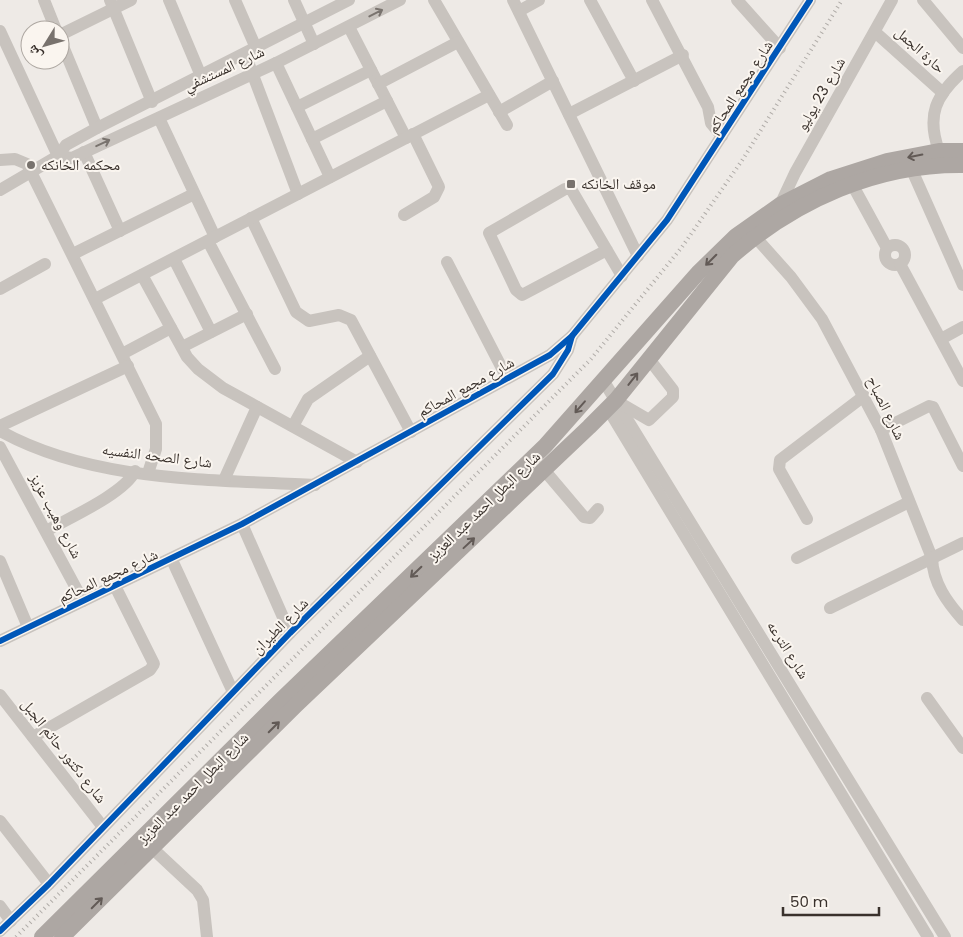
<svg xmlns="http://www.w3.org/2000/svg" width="963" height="937" font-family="Poppins,'Noto Naskh Arabic',sans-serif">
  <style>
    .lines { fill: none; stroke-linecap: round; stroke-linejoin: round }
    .minor { stroke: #c8c3be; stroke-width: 12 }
    .major { stroke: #ada7a3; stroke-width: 16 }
    .rail { stroke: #b0aca8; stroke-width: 4; stroke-dasharray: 1 4; stroke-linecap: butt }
    .cycleway-casing { stroke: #faf5ef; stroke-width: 9 }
    .cycleway { stroke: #0057b8; stroke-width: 6 }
    .oneway { stroke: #79736e }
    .oneway2 { stroke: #625a56 }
    .poi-dot { fill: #78726d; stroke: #faf5ef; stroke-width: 2 }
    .labels { text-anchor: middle; stroke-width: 4; stroke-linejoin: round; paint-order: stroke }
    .street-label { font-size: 15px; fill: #39312c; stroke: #faf5ef }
    .poi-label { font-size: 15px; fill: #39312c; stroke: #faf5ef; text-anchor: start }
  </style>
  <rect width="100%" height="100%" fill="#eeeae6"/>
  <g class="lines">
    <g class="minor">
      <polyline points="44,0 56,30"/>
      <polyline points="110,0 152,102"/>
      <polyline points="169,0 201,76"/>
      <polyline points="235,0 256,48"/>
      <polyline points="294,0 314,44"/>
      <polyline points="434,0 507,125"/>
      <polyline points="513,0 638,256"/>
      <polyline points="590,0 634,81"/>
      <polyline points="652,0 708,107 711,123 722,136"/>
      <polyline points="737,0 780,48"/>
      <polyline points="923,0 963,48"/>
      <polyline points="519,11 539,0"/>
      <polyline points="349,27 406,138"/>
      <polyline points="0,31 58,156"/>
      <polyline points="875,32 943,93"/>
      <polyline points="60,35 131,0"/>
      <polyline points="60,39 97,128"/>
      <polyline points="245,54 298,194"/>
      <polyline points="276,63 330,177"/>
      <polyline points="378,84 458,42"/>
      <polyline points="297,107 371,70"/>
      <polyline points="499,112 553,81"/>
      <polyline points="569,114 683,55"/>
      <polyline points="159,118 215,237"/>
      <polyline points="312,139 387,101"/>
      <path d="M939,151c-13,-36 -3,-56 24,-80"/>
      <polyline points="84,152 120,231"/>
      <polyline points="58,156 72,158 276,63 400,0"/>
      <polyline points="0,160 15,159 27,164 156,424 156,449 148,473"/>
      <polyline points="911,168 963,285"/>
      <polyline points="852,184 887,248"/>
      <polyline points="0,190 58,156 66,145 97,128 349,0"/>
      <polyline points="780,205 795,173 892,0"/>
      <polyline points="404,215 434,197 439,187 413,134"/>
      <polyline points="251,218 296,312 309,321 339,315 351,320 411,432"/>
      <path d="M749,230l42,47 31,42 59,111 51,128c1,25 15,44 31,62"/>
      <polyline points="208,241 275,369"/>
      <circle cx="895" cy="255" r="10"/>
      <polyline points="607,250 522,295 516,290 489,233 565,189 571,189 622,276"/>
      <polyline points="73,254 194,194"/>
      <polyline points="174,259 211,332"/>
      <polyline points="447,262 507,378"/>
      <polyline points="900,264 963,381"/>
      <polyline points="142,275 187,357 198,369 223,388 357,462"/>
      <polyline points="0,289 45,264"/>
      <polyline points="95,299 489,95"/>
      <polyline points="941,339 963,327"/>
      <polyline points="182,347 247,314"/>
      <polyline points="122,354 171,328"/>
      <polyline points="603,380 945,937"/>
      <polyline points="618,402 649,420 673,397 673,390 649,359"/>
      <polyline points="608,409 928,937"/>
      <polyline points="0,426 128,366"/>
      <polyline points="293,426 308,399 370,356"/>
      <polyline points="881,430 929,406 933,407 963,466"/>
      <path d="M0,431c94,52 211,48 315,54"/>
      <polyline points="0,447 83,601"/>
      <polyline points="545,471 584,517 590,518 598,509"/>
      <polyline points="224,480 257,407"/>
      <polyline points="807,519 779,469 780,460 864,396"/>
      <polyline points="242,524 290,633"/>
      <path d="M46,531c23,-13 79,-38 89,-60"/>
      <polyline points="797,558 909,502"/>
      <polyline points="172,560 233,692"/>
      <polyline points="0,561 28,627"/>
      <polyline points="830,608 963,543"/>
      <polyline points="0,641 242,524 550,355 572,336 667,220 810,0"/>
      <polyline points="0,695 103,827"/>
      <polyline points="927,698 963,748"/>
      <polyline points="33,737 150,670 154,664 115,586"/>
      <polyline points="0,821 49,884"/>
      <polyline points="152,848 197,890 203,900 207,937"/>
      <polyline points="0,906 11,921"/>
      <polyline points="0,931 49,884 290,633 553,374 568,350 572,336"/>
    </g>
    <g class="major">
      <polyline points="42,937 280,701 545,446 698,273 736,236 780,205 831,179 887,161 939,151 963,151"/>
      <path d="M62,937l234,-232 293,-278 27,-27 116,-144c64,-56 145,-92 231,-91"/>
    </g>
    <polyline class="rail" points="16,937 591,359 682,247 743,159 842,0"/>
    <defs>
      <g id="cycleway">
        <polyline points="0,641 242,524 550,355 572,336 667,220 810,0"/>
        <polyline points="0,931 49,884 290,633 553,374 568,350 572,336"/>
      </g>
    </defs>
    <use href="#cycleway" class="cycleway-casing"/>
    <use href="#cycleway" class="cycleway"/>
  </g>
  <defs><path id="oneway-shaft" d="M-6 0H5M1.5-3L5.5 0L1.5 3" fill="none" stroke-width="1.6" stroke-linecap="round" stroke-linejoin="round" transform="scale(1.25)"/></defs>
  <g class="oneway">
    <use href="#oneway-shaft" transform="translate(376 13) rotate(-27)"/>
    <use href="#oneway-shaft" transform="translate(103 143) rotate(-25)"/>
  </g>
  <g class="oneway2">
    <use href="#oneway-shaft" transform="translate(915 156) rotate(169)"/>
    <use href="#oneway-shaft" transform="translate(711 260) rotate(135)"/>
    <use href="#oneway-shaft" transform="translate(633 379) rotate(-52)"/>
    <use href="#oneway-shaft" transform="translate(580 407) rotate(131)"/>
    <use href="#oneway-shaft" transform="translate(469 543) rotate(-43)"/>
    <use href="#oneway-shaft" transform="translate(416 572) rotate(136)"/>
    <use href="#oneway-shaft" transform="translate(274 727) rotate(-45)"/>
    <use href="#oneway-shaft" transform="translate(97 903) rotate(-45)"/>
  </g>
  <g class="poi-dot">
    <circle cx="31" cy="165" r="5"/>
    <rect x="566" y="179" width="10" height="10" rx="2.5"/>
  </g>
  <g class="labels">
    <g class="street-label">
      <text transform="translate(920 50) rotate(42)" y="5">حارة الجمل</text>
      <text transform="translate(224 69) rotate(-25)" y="5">شارع المستشفي</text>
      <text transform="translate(740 87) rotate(-57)" y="5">شارع مجمع المحاكم</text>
      <text transform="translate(821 94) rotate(-60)" y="5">شارع 23 يوليو</text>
      <text transform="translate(466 387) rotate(-29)" y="5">شارع مجمع المحاكم</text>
      <text transform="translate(886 408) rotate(64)" y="5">شارع الصباح</text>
      <text transform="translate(157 456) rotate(7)" y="5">شارع الصحه النفسيه</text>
      <text transform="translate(484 506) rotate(-44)" y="5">شارع البطل احمد عبد العزيز</text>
      <text transform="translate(56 516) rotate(62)" y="5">شارع وهيب عزيز</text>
      <text transform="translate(108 576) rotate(-25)" y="5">شارع مجمع المحاكم</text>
      <text transform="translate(280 626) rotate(-45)" y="5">شارع الطيران</text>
      <text transform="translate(788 650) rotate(58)" y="5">شارع الترعه</text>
      <text transform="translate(64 751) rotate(52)" y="5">شارع دكتور حاتم الجبل</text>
      <text transform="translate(193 788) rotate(-45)" y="5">شارع البطل احمد عبد العزيز</text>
    </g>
    <g class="poi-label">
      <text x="41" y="170">محكمه الخانكه</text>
      <text x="581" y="189">موقف الخانكه</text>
    </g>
  </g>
  <g transform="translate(45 45) rotate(233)"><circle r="24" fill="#faf5ef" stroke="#ada7a1"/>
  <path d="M0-4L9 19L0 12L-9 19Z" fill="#78726d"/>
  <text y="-8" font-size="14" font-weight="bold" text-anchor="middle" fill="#39312c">ش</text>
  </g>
  <path d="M783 907v8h96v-8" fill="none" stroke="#39312c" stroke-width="2.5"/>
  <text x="790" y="907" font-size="15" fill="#39312c" stroke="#faf5ef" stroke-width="4" paint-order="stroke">50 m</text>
</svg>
